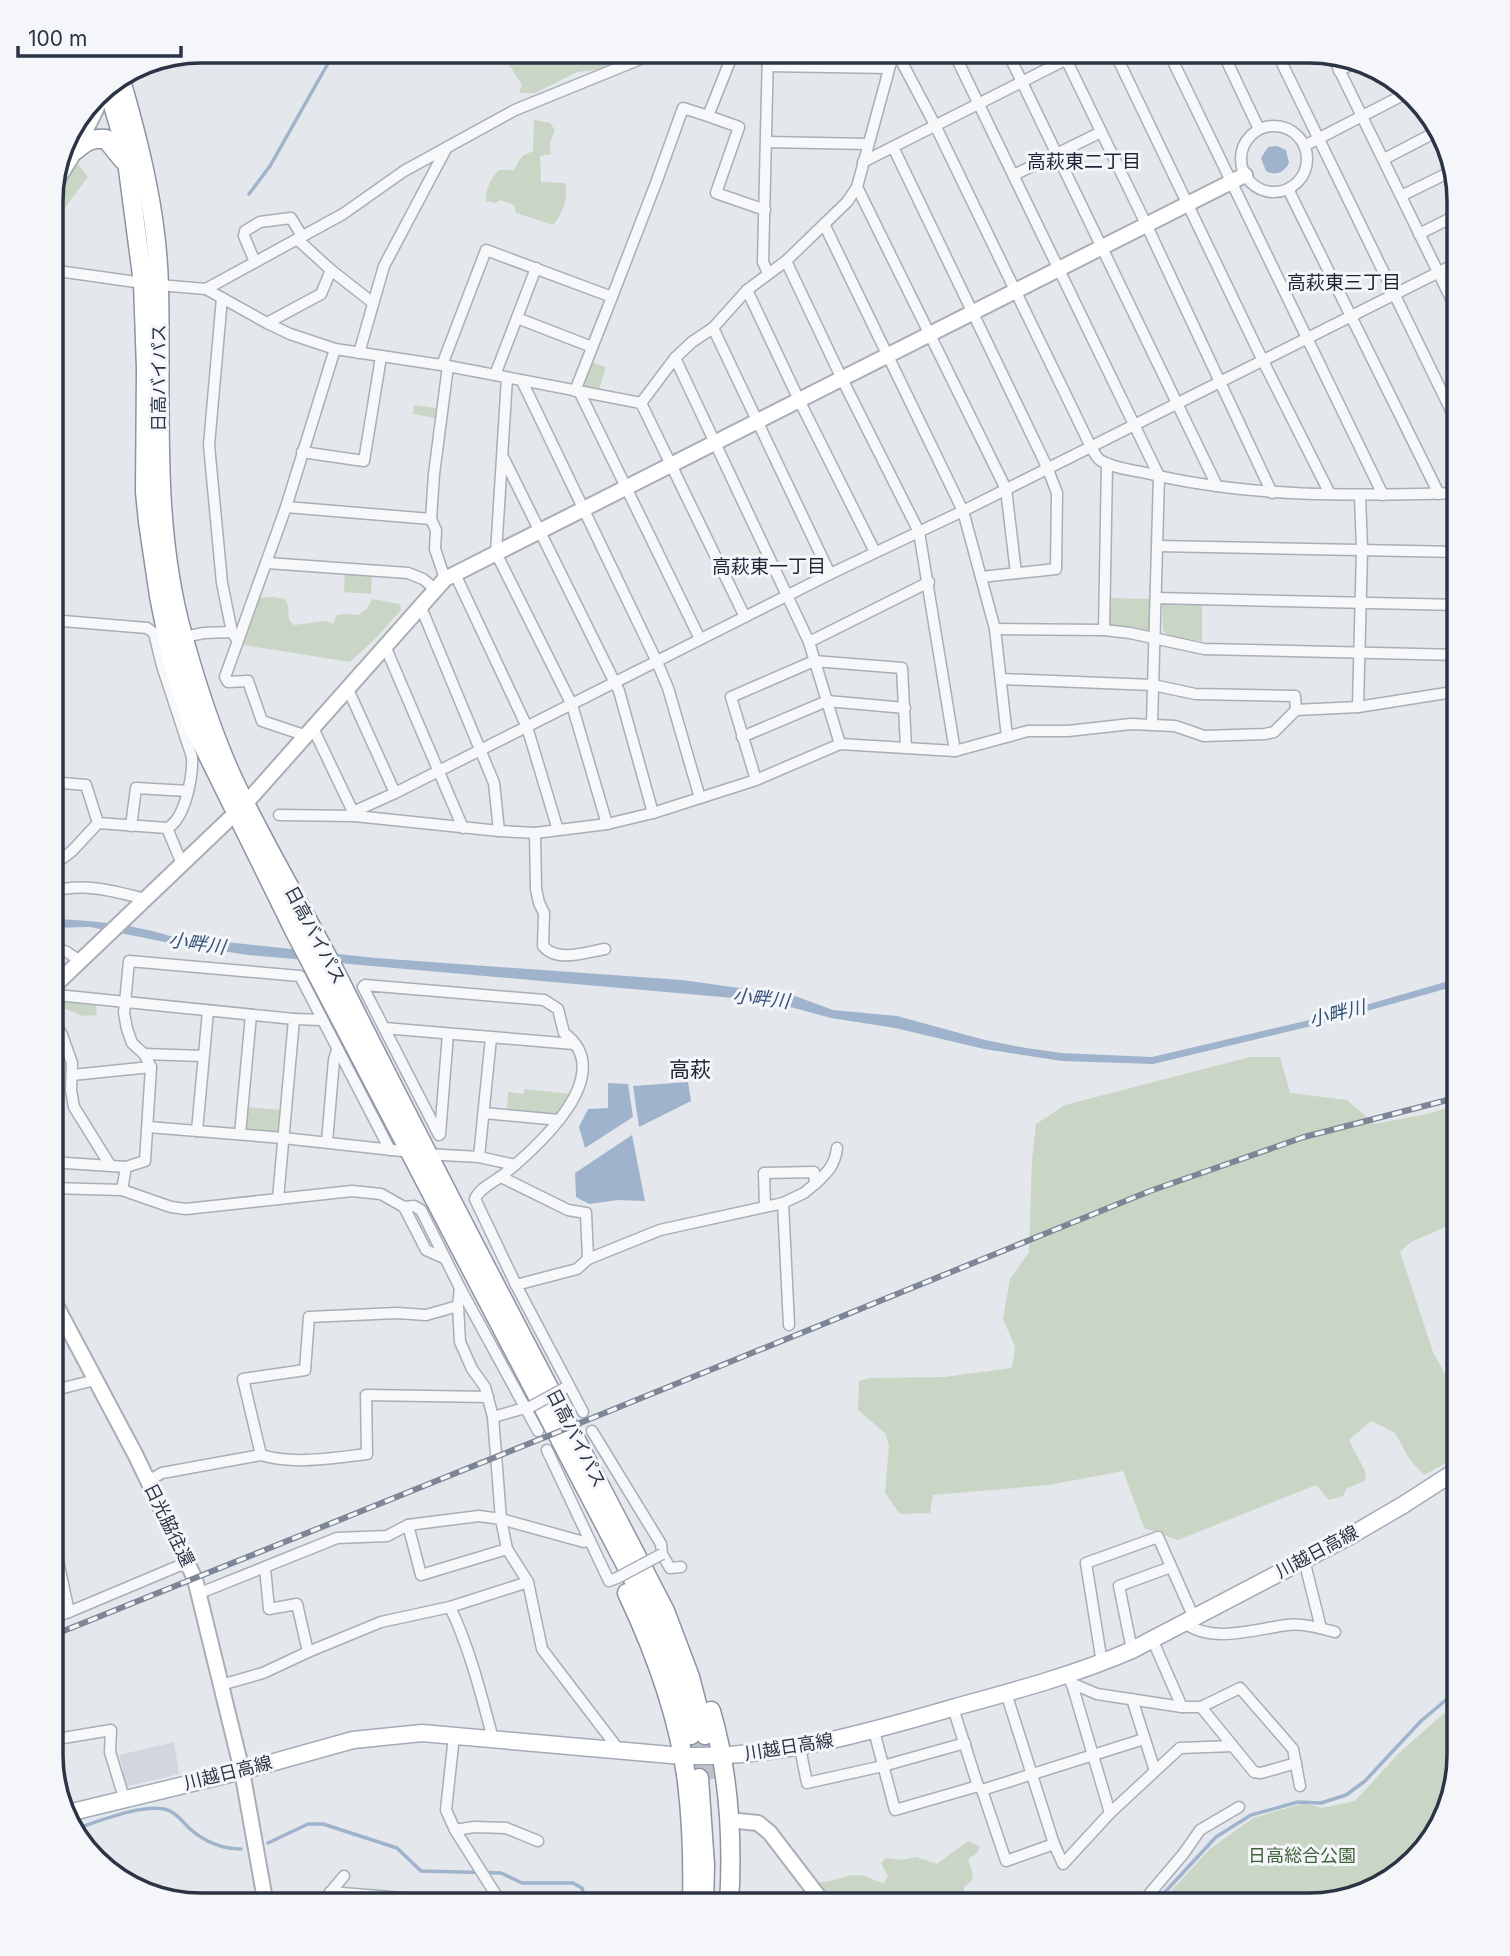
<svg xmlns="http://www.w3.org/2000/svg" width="1510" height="1956" font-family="Inter,'Noto Sans JP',sans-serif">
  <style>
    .built { fill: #d2d6de }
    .green { fill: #c9d6c5 }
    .water { fill: #9fb4cc }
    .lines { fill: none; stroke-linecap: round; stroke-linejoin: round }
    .stream { stroke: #9fb4cc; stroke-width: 3.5 }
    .highway-tunnel { stroke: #bfc3cb; stroke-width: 18; stroke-dasharray: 18 9; stroke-linecap: butt }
    .street-casing { stroke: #a9aeb7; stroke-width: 13 }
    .secondary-casing { stroke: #a9aeb7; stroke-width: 18 }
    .primary-casing { stroke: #a3abb8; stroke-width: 19 }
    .highway-casing { stroke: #8b94a3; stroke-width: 21 }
    .street { stroke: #f7f8fa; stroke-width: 10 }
    .secondary { stroke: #fff; stroke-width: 14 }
    .primary { stroke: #fff; stroke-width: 16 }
    .highway { stroke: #fff; stroke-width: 18 }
    .rail-casing { stroke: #7d8696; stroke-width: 6 }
    .rail { stroke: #f4f6f9; stroke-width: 3.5; stroke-dasharray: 10; stroke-linecap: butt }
    .street-bridge-casing { stroke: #a9aeb7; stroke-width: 13; stroke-linecap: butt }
    .street-bridge { stroke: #f7f8fa; stroke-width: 10 }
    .labels { text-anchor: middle; stroke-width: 6; stroke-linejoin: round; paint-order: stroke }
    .street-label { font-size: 18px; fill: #2b3445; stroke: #f4f6f9 }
    .park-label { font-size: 18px; fill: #3f6138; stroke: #f4f6f9 }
    .neighbourhood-label { font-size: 19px; fill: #1d2536; stroke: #f4f6f9 }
    .water-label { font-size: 19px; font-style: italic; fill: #34527a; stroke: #f4f6f9 }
    .quarter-label { font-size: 21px; fill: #1d2536; stroke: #f4f6f9 }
    .rim { fill: none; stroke: #2b3445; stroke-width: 3.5 }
  </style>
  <rect width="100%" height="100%" fill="#e4e7ec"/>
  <polygon class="built" points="174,1742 179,1774 125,1787 120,1770 123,1769 119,1755"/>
  <g class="green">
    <path d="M342,51h75c-36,21 -39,11 -75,2z"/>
    <polygon points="504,51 641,51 604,69 577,72 535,93 519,93 522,85 507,62 495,57"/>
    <path d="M534,120l16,3 5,7 -5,13 1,11 -11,2 1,26 24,1c4,14 -2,31 -12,42l-37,-12 -2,-8 -14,-5 -5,3 -9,-2c0,-12 4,-22 13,-31h15l8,-14 11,-5z"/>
    <polygon points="63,145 88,177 51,226 51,191"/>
    <polygon points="591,362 606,367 598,393 584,390 583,386"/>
    <polygon points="414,405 436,408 435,418 413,414"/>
    <polygon points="345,572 372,574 371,594 344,592"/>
    <polygon points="272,597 285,599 288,605 289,620 294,625 326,621 333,624 337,615 345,614 358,615 367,609 372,599 400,604 401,610 375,639 350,662 243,645 245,633 260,598"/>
    <polygon points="1108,598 1150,599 1149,634 1108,627"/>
    <polygon points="1162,603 1202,604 1202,641 1169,636 1163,631"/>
    <polygon points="57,1001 96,1005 97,1015 83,1016 56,1005"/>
    <polygon points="1250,1057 1280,1057 1290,1093 1347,1100 1375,1124 1431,1113 1459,1104 1459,1221 1411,1242 1400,1252 1433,1352 1448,1379 1459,1381 1459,1456 1424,1475 1410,1460 1395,1433 1371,1421 1349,1440 1365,1471 1366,1480 1346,1489 1343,1496 1329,1500 1316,1485 1178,1540 1144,1528 1123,1471 1049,1485 933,1495 930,1513 900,1514 885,1493 889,1446 886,1434 858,1410 859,1381 869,1378 944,1377 1012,1368 1015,1347 1003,1319 1010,1279 1029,1252 1032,1161 1036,1124 1065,1105"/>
    <polygon points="524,1089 571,1094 557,1115 507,1112 508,1092 524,1094"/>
    <polygon points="245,1107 281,1110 280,1129 277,1132 248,1131 244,1126"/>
    <polygon points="1459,1700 1459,1755 1439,1830 1392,1880 1309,1905 1158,1905 1210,1849 1253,1818 1305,1803 1322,1808 1355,1801 1399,1753"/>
    <path d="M968,1841l12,6 -2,5 -10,7 5,15 -1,6 -8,7v6l-8,12h-115l-21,-17v-6c14,0 25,-7 35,-7 12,-1 18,6 29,8l4,-7 -7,-13 5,-5 14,2 16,-3 21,7z"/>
  </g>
  <g class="water">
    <path d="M1277,146l9,4 3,13c-5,10 -14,13 -23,8l-5,-13 7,-11z"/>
    <path d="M51,919c41,1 80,5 119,17l206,22 306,22 113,16 38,14 64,6 88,24 41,8 36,5 90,4 179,-42 128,-37v7l-127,36 -179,43 -91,-3 -78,-12 -89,-21 -64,-10 -63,-17 -520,-46 -78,-12 -80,-16 -39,1z"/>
    <polygon points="688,1082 691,1101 639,1127 633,1086"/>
    <polygon points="608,1083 628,1084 633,1117 585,1148 579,1127 588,1109 608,1108"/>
    <polygon points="632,1135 645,1201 618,1200 589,1204 576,1197 575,1173"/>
  </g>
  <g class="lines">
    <g class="stream">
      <polyline points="249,194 270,166 335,51"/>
      <path d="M73,1830c23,-8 75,-29 97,-19 8,4 14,12 20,18 14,12 32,20 51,20"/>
      <polyline points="268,1843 308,1824 323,1824 397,1848 421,1871 501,1873 522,1883 573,1883 582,1888 587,1905"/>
      <polyline points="1153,1905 1216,1837 1251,1815 1298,1802 1321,1803 1346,1795 1365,1781 1421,1721 1459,1689"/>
    </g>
    <g class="highway-tunnel">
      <polyline points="691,1735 699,1778"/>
      <polyline points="705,1735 713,1779"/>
    </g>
    <defs>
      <g id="street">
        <polyline points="734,51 708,116 739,127 716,193 765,210"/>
        <polyline points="768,51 763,262 768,273"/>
        <path d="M896,51l39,74 156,322c3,5 5,10 9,13 12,8 32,10 46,13 103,25 209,23 313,20"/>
        <polyline points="953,51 1159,476 1152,724"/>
        <polyline points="1007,51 1217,486"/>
        <polyline points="1062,51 1146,224 1272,493"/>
        <polyline points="1114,51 1263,361 1330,494"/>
        <polyline points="1168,51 1383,495"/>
        <polyline points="1222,51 1259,129"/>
        <polyline points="1276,51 1459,427"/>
        <polyline points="1332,55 1459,315"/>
        <polyline points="768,66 889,68"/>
        <polyline points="1339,71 1355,62"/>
        <circle cx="1274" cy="159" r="33"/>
        <polyline points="767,142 867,144"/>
        <polyline points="1304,146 1407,93"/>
        <polyline points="893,147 1047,467 1057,493 1056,569 981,577"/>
        <polyline points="1384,159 1438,131"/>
        <polyline points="863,162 1083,51"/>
        <polyline points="1014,175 1101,132"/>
        <polyline points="857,187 1006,489 1016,573"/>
        <polyline points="1288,189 1439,494"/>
        <polyline points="1401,196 1450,172"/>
        <polyline points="824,224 963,511 995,629 1007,737"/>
        <polyline points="1419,234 1459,214"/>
        <polyline points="297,239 331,270 373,303"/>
        <polyline points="786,261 842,379 919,532 955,751"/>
        <polyline points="255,262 244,236 245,231 260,222 291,218 302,236"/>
        <polyline points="51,270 143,283"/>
        <polyline points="159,285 206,289 343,214 404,171 515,110 660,51"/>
        <polyline points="206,289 267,323 290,334 335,349 448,366 641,403 675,358 692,342 713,328 747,290 786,261 847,202 857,187 894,51"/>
        <polyline points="747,290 799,400 875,552"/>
        <polyline points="612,297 656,183 683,108 708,116"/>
        <polyline points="222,298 209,445 222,583 232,632"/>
        <polyline points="517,318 592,347"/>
        <polyline points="267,323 321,294 331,270"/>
        <polyline points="713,328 830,574"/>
        <polyline points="359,353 384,266 447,147"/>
        <polyline points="675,358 809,642 840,744"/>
        <polyline points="442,365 486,250 612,297 575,391"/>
        <polyline points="495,375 536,268"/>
        <polyline points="507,378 496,553 572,705 607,824"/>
        <polyline points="522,381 657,662 668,688 700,798"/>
        <polyline points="580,393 700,639"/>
        <polyline points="641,403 745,617"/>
        <polyline points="302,452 364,461 381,357"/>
        <polyline points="504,459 619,691 653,813"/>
        <polyline points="286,507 431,519"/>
        <polyline points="1158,546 1459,552"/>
        <polyline points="267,563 408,573 423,579 435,589"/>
        <polyline points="455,574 527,727 558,830"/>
        <polyline points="445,579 435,549 436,530 431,519 434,474 448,366"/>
        <polyline points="1156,598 1459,605"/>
        <polyline points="420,605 494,783 499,831"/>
        <path d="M51,620l96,8 7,5 8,33 30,91c1,19 -7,63 -25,71l15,36"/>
        <polyline points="995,629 1104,630 1130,633 1204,649 1459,655"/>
        <polyline points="1104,630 1107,464"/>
        <polyline points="183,637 204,633 232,632 235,637"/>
        <polyline points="809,642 929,582"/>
        <polyline points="385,646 463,828"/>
        <polyline points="1002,679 1153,685 1195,694 1295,696 1296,710"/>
        <polyline points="347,687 395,793"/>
        <polyline points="1358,707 1362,549 1360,496"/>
        <polyline points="312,726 355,816"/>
        <polyline points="304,735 262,721 248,681 228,682 225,677 286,507 335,349"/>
        <polyline points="742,737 827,701 905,708"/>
        <polyline points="756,780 731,697 814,661 902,668 906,747"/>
        <polyline points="51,782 86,785 98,823 167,828"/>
        <polyline points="353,812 395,793 830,574 963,511 1459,262"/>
        <polyline points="279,815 355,816 499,831 535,833 607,824 653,813 756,780 840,744 955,751 1028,731 1068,731 1131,724 1175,726 1204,736 1265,734 1274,732 1296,710 1358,707 1459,691"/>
        <polyline points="131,826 136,788 188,791"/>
        <path d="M535,833l1,56 3,14 5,10 -1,33c14,17 44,6 62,3"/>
        <polyline points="51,867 72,851 98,823"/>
        <path d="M51,892c31,-10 63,-1 94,7"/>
        <polyline points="51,946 67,952 80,961"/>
        <polyline points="51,991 57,995 294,1019 278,1199"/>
        <polyline points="51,1016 62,1035 72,1063 71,1090 74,1107 110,1165"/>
        <polyline points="294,1019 322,1020"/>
        <polyline points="384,1028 574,1044"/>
        <polyline points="144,1054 203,1056"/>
        <polyline points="72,1075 151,1067"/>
        <polyline points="484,1113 559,1120"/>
        <polyline points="148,1127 283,1138 411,1152"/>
        <polyline points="197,1131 208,1011"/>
        <polyline points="240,1134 251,1015"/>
        <polyline points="440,1134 448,1034"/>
        <path d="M439,1135l-76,-148 2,-2 179,15 14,9 6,24c56,41 -28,115 -61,142 -9,7 -24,13 -28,24l41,86 61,-16 11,-10 72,-29 123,-27 21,-10 11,-9 -1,-12 -50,1 1,34"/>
        <polyline points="327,1142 334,1060 337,1050"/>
        <polyline points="426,1154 479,1157 515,1165"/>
        <polyline points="479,1157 491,1038"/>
        <polyline points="51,1162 126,1167 145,1161 151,1067 144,1054 132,1043 127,1029 124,1013 129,961 300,976 390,1150"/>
        <polyline points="501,1177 568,1210 586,1213 588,1259"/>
        <path d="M815,1184c13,-12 20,-19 22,-36"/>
        <polyline points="51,1188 122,1190 171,1207 186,1209 352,1191 381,1194 404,1207 426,1250 444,1258"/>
        <polyline points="122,1190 126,1167"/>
        <polyline points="783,1203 789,1325"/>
        <polyline points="404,1207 414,1206 421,1210 460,1288 538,1431"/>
        <polyline points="516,1285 583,1412"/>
        <polyline points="460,1288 458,1306 460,1342 472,1369 485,1387 493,1417 501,1519 507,1549 528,1582 542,1649 619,1750"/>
        <polyline points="51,1391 95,1380"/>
        <polyline points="493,1417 532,1406"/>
        <polyline points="592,1431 661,1544 662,1554 670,1568 681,1567"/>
        <polyline points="547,1450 609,1581 617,1578"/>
        <polyline points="261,1455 243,1379 305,1370 309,1317 397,1313 426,1315 458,1306"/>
        <path d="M148,1481l14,-8 99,-18c34,10 71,3 106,-1l-1,-59 122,2"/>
        <polyline points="408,1525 421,1575 507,1549"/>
        <polyline points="51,1528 69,1612"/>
        <polyline points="1304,1560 1321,1628"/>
        <polyline points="265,1568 269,1609 297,1604 308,1652"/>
        <polyline points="200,1593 337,1538 387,1536 408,1525 479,1516 501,1519 584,1542"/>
        <path d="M450,1607c20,42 31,87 43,132"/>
        <polyline points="51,1618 69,1612 188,1562"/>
        <path d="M1185,1623c27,21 71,6 102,2 15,-2 33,3 48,7"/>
        <polyline points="1153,1641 1182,1707 1201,1707 1254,1772 1261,1773 1296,1763"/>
        <polyline points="1132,1650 1119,1586 1171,1567"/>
        <polyline points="1102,1663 1086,1563 1158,1537 1194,1618"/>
        <polyline points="1069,1674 1110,1813"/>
        <polyline points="1071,1683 1097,1694 1182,1707"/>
        <polyline points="221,1685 263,1673 308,1652 381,1622 450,1607 528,1582"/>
        <polyline points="1006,1693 1054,1844 1063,1864 1110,1813 1180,1748 1233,1746"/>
        <polyline points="1132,1699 1155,1771"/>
        <polyline points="1201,1707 1240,1688 1293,1749 1300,1786"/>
        <polyline points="953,1708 978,1786 982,1790 1006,1861 1054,1844"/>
        <polyline points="874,1731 895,1810 978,1786"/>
        <polyline points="454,1736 446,1810 455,1830 498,1898 498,1905"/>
        <polyline points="51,1740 111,1730 110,1752 124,1798"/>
        <polyline points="800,1748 807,1783 883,1766 965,1743"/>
        <polyline points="982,1790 1144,1739"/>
        <polyline points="455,1830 474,1827 506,1828 538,1841"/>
        <polyline points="330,1892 403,1898 449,1905"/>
        <polyline points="329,1894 344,1876"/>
        <polyline points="265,1900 328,1899"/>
        <polyline points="1140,1905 1184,1853 1200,1830 1239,1807"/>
      </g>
      <g id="secondary">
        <polyline points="52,188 76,150 107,87"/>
        <polyline points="51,989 246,803 445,579 1245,175"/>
        <polyline points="51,1296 136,1456 195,1579 242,1771 266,1905"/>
        <polyline points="728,1820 758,1823 770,1833 825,1905"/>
      </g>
      <path id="primary" d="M68,1813l174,-42 111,-31 69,-7 260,23c99,2 184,-23 277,-50 59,-16 118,-32 173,-56l218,-114 53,-31 56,-36"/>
      <g id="highway">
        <path d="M120,77c20,68 38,141 39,212 3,117 -8,233 24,347 14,50 30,101 53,149 32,67 71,131 105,198 105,211 216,419 324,628l25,66 15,58"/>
        <polyline points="107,85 120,129 128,169 143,283 146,369 145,492 148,522 159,596 172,661 192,723 295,932 655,1621 676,1678 691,1735"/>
        <path d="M76,150c10,-9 16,-12 30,-11l17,21"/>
        <path d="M627,1593c28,59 52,125 60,189 5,41 6,82 5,123"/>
        <path d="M711,1711c18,62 22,130 18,194"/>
        <polyline points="699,1778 705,1865 704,1905"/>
      </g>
    </defs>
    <use href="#street" class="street-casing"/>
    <use href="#secondary" class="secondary-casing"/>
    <use href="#primary" class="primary-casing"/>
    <use href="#highway" class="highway-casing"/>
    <use href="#street" class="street"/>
    <use href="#secondary" class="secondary"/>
    <use href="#primary" class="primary"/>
    <use href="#highway" class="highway"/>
    <defs>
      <polyline id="rail" points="51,1636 548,1436 1150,1191 1304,1137 1459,1097"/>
    </defs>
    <use href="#rail" class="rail-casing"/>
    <use href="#rail" class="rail"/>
    <defs>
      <g id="street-bridge">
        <polyline points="532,1406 565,1388"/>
        <polyline points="617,1578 662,1554"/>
      </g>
    </defs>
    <use href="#street-bridge" class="street-bridge-casing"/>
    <use href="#street-bridge" class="street-bridge"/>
  </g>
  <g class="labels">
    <g class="street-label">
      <text transform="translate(159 378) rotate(-90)" y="6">日高バイパス</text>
      <text transform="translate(315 935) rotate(62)" y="6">日高バイパス</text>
      <text transform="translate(576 1438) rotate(63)" y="6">日高バイパス</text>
      <text transform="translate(169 1525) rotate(64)" y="6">日光脇往還</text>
      <text transform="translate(1317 1552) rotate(-28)" y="6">川越日高線</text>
      <text transform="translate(789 1747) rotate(-9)" y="6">川越日高線</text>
      <text transform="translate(228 1773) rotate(-14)" y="6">川越日高線</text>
    </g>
    <g class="park-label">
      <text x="1302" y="1862">日高総合公園</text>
    </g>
    <g class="neighbourhood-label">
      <text x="1084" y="168">高萩東二丁目</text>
      <text x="1344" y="289">高萩東三丁目</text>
      <text x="769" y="573">高萩東一丁目</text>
    </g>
    <g class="water-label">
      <text transform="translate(197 943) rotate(8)" y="7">小畔川</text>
      <text transform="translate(761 998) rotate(6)" y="7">小畔川</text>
      <text transform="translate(1337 1013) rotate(-14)" y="7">小畔川</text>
    </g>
    <g class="quarter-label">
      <text x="690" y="1077">高萩</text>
    </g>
  </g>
  <path d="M0 0H1510V1956H0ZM201 63H1309A138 138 0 0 1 1447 201V1755A138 138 0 0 1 1309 1893H201A138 138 0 0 1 63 1755V201A138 138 0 0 1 201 63Z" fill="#f4f6f9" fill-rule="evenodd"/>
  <path class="rim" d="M201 63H1309A138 138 0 0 1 1447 201V1755A138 138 0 0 1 1309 1893H201A138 138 0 0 1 63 1755V201A138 138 0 0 1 201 63Z"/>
  <path d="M18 46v10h163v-10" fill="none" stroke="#2b3445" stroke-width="3.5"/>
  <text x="28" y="46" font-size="21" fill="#2b3445" stroke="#f4f6f9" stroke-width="5" paint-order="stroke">100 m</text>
</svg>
